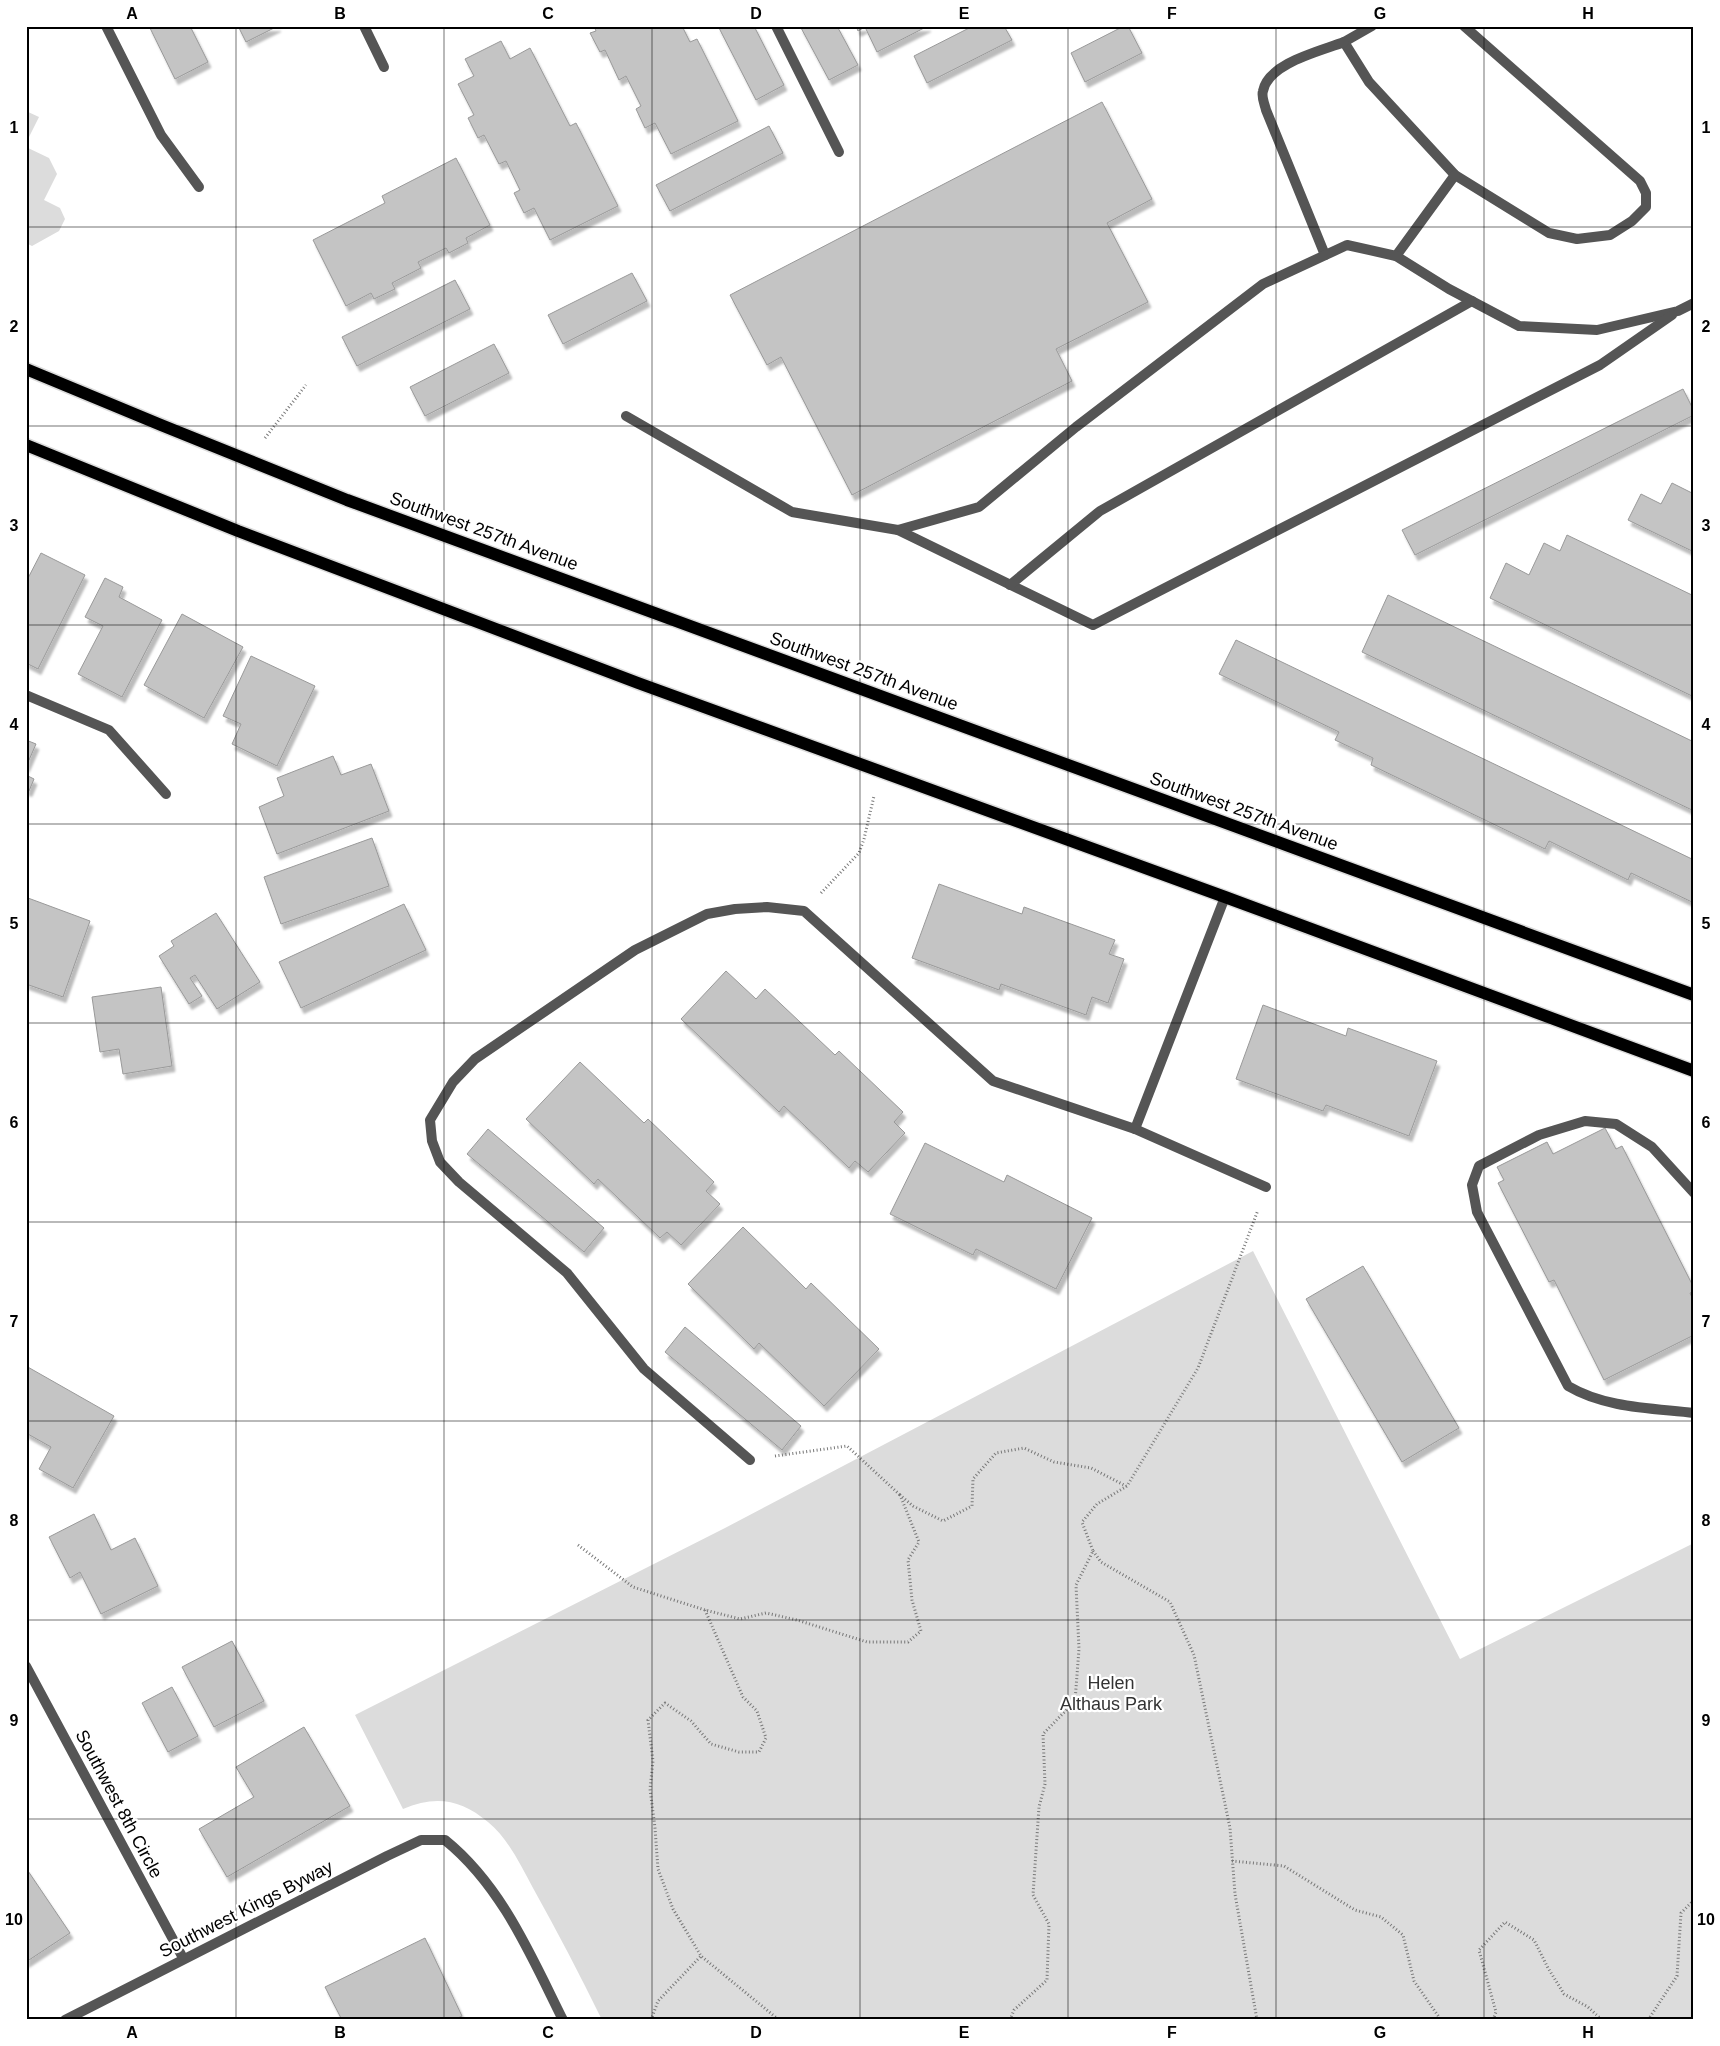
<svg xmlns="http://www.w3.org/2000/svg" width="1720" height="2046" font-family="Arial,sans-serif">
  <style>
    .green { fill: #dcdcdc }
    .building { fill: #c4c4c4; stroke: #999; filter: url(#shadow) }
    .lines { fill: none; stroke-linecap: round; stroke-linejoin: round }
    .primary-casing { stroke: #dbdbdb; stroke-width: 15 }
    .path { stroke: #777; stroke-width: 3; stroke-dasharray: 1 2.5; stroke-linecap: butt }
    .service { stroke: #555; stroke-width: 10 }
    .minor { stroke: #555; stroke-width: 10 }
    .primary { stroke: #000; stroke-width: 12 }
    .grid { fill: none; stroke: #000; stroke-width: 1; stroke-opacity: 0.55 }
    .labels { text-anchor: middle; stroke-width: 4.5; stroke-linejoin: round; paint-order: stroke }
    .street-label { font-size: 18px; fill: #000; stroke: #fff }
    .park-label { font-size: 18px; fill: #333; stroke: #fff }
    .neatline { fill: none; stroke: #000; stroke-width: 2 }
    .grid-label { font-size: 16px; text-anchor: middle; font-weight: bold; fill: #000 }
  </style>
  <defs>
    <filter id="shadow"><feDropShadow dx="3" dy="5.5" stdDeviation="1" flood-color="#0004"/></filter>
  </defs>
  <rect width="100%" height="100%" fill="#fff"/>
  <g class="green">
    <polygon points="26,111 39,117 26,143"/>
    <polygon points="26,147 49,158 57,174 44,200 60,208 65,219 59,231 32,246 26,243"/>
    <path d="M1253,1251l207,408 234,-116v477h-1092c-22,-45 -45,-89 -69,-132 -12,-22 -25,-50 -45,-66 -27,-23 -53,-27 -85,-13l-48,-94 370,-187z"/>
  </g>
  <g class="building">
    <polygon points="149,26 190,26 208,62 175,79"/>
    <polygon points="238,26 278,26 246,42"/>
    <polygon points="594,26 682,26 690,42 697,39 738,121 671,154 655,123 645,128 636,109 641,106 626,76 619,80 605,50 600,52 590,33 596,31"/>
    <polygon points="718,26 754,26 784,85 756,100"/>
    <polygon points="800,26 837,26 858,65 829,80"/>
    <polygon points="856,26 928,26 877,52 865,27 858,31"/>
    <polygon points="973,26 1004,26 1012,40 927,83 914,56"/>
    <polygon points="1124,26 1128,26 1142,53 1085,82 1071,53"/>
    <polygon points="501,41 510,59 530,48 570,126 576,123 618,206 550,240 534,208 524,213 514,193 520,190 506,161 499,164 484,135 478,138 468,118 474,115 458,84 474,76 465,59"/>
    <polygon points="1102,102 1152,199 1107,223 1148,302 1056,349 1072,381 852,495 781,357 767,365 730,295"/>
    <polygon points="769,126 783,153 670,211 656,185"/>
    <polygon points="456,158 490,225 466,238 468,243 449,253 446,248 418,262 421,268 392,283 395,289 374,299 371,293 346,306 313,240 385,203 382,196"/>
    <polygon points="632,273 647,301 563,344 548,315"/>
    <polygon points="455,280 470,309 357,366 342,337"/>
    <polygon points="494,344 509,373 425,416 410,387"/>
    <polygon points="1683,389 1694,411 1694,415 1415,555 1402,530"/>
    <polygon points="1672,483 1694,494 1694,552 1628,520 1641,494 1661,504"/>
    <polygon points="1567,535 1694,596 1694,697 1490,598 1506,563 1529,575 1544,543 1560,551"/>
    <polygon points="41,553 85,575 38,669 26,663 26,582"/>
    <polygon points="105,578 123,587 119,597 162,620 122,697 78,674 103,626 85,617"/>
    <polygon points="1388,595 1694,742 1694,811 1362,652"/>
    <polygon points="182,614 243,647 204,718 144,685"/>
    <polygon points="1236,640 1694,860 1694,903 1631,873 1628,880 1549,841 1545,849 1371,765 1373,758 1335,740 1339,732 1219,674"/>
    <polygon points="251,656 315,686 277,766 232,744 241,724 223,716"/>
    <polygon points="26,740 36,744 26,767"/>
    <polygon points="333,756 341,775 371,764 389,811 277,854 259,807 284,796 277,778"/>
    <polygon points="26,775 34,779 29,791 26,790"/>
    <polygon points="372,838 389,886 281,924 264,877"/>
    <polygon points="939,884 1022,914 1024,907 1115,940 1109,954 1124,959 1108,1003 1092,997 1086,1015 1001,984 999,990 912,958"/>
    <polygon points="28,898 90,921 63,997 26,984 26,904"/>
    <polygon points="404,904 426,950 301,1008 279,962"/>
    <polygon points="216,913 260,982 217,1009 195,975 190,978 202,996 189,1004 159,956 174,946 171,941"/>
    <polygon points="726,971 756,999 765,989 835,1055 839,1051 903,1112 894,1122 905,1133 868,1172 855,1161 849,1168 784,1106 779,1112 681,1019"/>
    <polygon points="161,987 172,1066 123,1074 119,1049 100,1052 92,997"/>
    <polygon points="1263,1005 1346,1036 1348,1028 1437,1061 1409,1136 1326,1105 1323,1111 1236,1079"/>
    <polygon points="580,1062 644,1123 648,1119 714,1182 706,1191 720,1204 681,1245 667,1232 660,1238 598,1179 594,1184 526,1119"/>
    <polygon points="1605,1128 1616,1149 1622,1146 1694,1288 1694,1291 1690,1293 1694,1302 1694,1335 1604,1380 1554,1280 1549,1282 1498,1183 1504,1180 1497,1167 1547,1142 1553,1154"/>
    <polygon points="488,1129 604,1228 584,1252 467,1154"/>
    <polygon points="925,1143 1004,1182 1007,1175 1092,1218 1056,1289 976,1249 973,1255 890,1214"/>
    <polygon points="743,1227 806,1289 811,1283 879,1349 824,1406 759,1343 754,1349 688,1284"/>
    <polygon points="1363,1266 1459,1428 1402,1462 1306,1299"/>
    <polygon points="685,1327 801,1426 782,1450 665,1352"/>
    <polygon points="26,1366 114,1416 73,1488 39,1469 51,1447 26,1433"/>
    <polygon points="94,1514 111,1550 135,1538 158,1586 101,1614 80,1572 70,1578 49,1537"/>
    <polygon points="232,1641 264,1701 214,1727 182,1667"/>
    <polygon points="172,1687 198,1736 168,1752 142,1703"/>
    <polygon points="304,1727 350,1806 227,1877 199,1829 254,1797 236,1767"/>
    <polygon points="26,1868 70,1933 26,1962"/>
    <polygon points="425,1938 462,2016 454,2020 342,2020 325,1987"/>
  </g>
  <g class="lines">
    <defs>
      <g id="primary">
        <polyline points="26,369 161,425 347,500 1694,995"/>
        <polyline points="26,445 238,531 638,683 1225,897 1694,1071"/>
      </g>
    </defs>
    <use href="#primary" class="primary-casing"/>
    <g class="path">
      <polyline points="265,438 306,385"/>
      <polyline points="821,893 859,853 864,839 874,796"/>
      <polyline points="775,1456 847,1446 900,1495"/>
      <polyline points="578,1545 633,1587 705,1610 740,1619 766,1613 797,1620 867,1642 908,1642 921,1631 912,1600 908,1560 919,1542 900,1495 913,1506 943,1521 972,1506 973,1479 996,1453 1024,1448 1054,1462 1091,1468 1126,1486"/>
      <polyline points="1093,1551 1101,1562 1170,1602 1194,1655 1230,1828 1235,1894 1257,2020"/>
      <polyline points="705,1610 743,1697 757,1711 766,1738 759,1752 739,1752 711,1744 691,1721 665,1703 648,1720 653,1761 650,1789 655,1828 658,1869 673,1909 701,1956 779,2020"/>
      <polyline points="1232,1861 1284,1866 1355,1910 1381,1917 1403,1935 1414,1981 1441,2020"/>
      <polyline points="651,2020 658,2001 701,1956"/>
      <polyline points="1010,2020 1014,2010 1047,1980 1049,1924 1033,1895 1039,1807 1045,1784 1043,1734 1075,1701 1079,1649 1076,1585 1093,1551 1082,1522 1097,1504 1127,1486 1198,1368 1258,1210"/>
      <polyline points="1493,2020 1496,2012 1479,1950 1505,1922 1534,1940 1548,1968 1564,1994 1588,2007 1602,2020"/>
      <polyline points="1648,2020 1677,1976 1681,1913 1694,1900"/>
    </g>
    <g class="service">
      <polyline points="364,26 384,67"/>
      <polyline points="776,26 839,152"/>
      <polyline points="1372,26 1344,42 1369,82 1455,175 1549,233 1577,239 1610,235 1632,221 1646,207 1646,193 1640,181 1464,26"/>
      <path d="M1325,255l-59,-145c-1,-5 -5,-13 -3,-19 5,-28 58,-40 81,-49"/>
      <polyline points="1396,256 1455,175"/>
      <polyline points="626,416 792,512 898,530 979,507 1076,427 1263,284 1347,245 1396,256 1449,289 1519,326 1597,330 1678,311 1694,303"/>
      <polyline points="898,530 1093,625 1600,365 1672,315"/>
      <polyline points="1010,585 1100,511 1472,301"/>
      <polyline points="26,695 109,730 166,794"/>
      <polyline points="1135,1129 1225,897"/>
      <path d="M1694,1193l-42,-46 -36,-23 -31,-3 -46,14 -60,31 -7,19 5,27 91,174c37,22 83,22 126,27"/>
      <polyline points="750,1460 644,1369 567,1273 459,1182 440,1162 432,1141 430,1120 453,1082 475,1059 635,950 707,914 735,909 767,907 804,911 993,1081 1135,1129 1266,1187"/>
    </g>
    <g class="minor">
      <polyline points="106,26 161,135 199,187"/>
      <polyline points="26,1666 183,1958"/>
      <path d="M65,2020l322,-164 34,-16h24c57,46 86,116 118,180"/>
    </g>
    <use href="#primary" class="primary"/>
  </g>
  <path class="grid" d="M236,26v1994M444,26v1994M652,26v1994M860,26v1994M1068,26v1994M1276,26v1994M1484,26v1994M26,227h1668M26,426h1668M26,625h1668M26,824h1668M26,1023h1668M26,1222h1668M26,1421h1668M26,1620h1668M26,1819h1668"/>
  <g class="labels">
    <g class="street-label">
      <text transform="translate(484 531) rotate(20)" y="6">Southwest 257th Avenue</text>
      <text transform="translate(864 671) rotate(20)" y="6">Southwest 257th Avenue</text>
      <text transform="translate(1244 811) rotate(20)" y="6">Southwest 257th Avenue</text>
      <text transform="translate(119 1804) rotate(62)" y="6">Southwest 8th Circle</text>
      <text transform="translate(246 1909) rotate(-27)" y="6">Southwest Kings Byway</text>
    </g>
    <g class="park-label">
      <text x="1111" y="1689">Helen<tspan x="1111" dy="21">Althaus Park</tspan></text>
    </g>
  </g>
  <rect width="1720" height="2046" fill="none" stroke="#ffffff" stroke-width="55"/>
  <rect x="28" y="28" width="1664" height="1990" class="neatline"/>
  <g class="grid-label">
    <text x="132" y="19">A</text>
    <text x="340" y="19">B</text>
    <text x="548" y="19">C</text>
    <text x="756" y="19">D</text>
    <text x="964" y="19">E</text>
    <text x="1172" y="19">F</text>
    <text x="1380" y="19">G</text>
    <text x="1588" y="19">H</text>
    <text x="14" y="133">1</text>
    <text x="1706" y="133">1</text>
    <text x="14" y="332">2</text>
    <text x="1706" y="332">2</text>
    <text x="14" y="531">3</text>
    <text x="1706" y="531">3</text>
    <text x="14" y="730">4</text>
    <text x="1706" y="730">4</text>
    <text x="14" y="929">5</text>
    <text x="1706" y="929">5</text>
    <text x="14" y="1128">6</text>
    <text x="1706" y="1128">6</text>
    <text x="14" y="1327">7</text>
    <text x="1706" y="1327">7</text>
    <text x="14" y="1526">8</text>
    <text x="1706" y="1526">8</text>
    <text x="14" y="1726">9</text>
    <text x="1706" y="1726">9</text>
    <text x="14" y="1925">10</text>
    <text x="1706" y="1925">10</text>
    <text x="132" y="2038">A</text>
    <text x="340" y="2038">B</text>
    <text x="548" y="2038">C</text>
    <text x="756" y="2038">D</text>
    <text x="964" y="2038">E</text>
    <text x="1172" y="2038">F</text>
    <text x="1380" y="2038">G</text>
    <text x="1588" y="2038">H</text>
  </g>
</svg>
